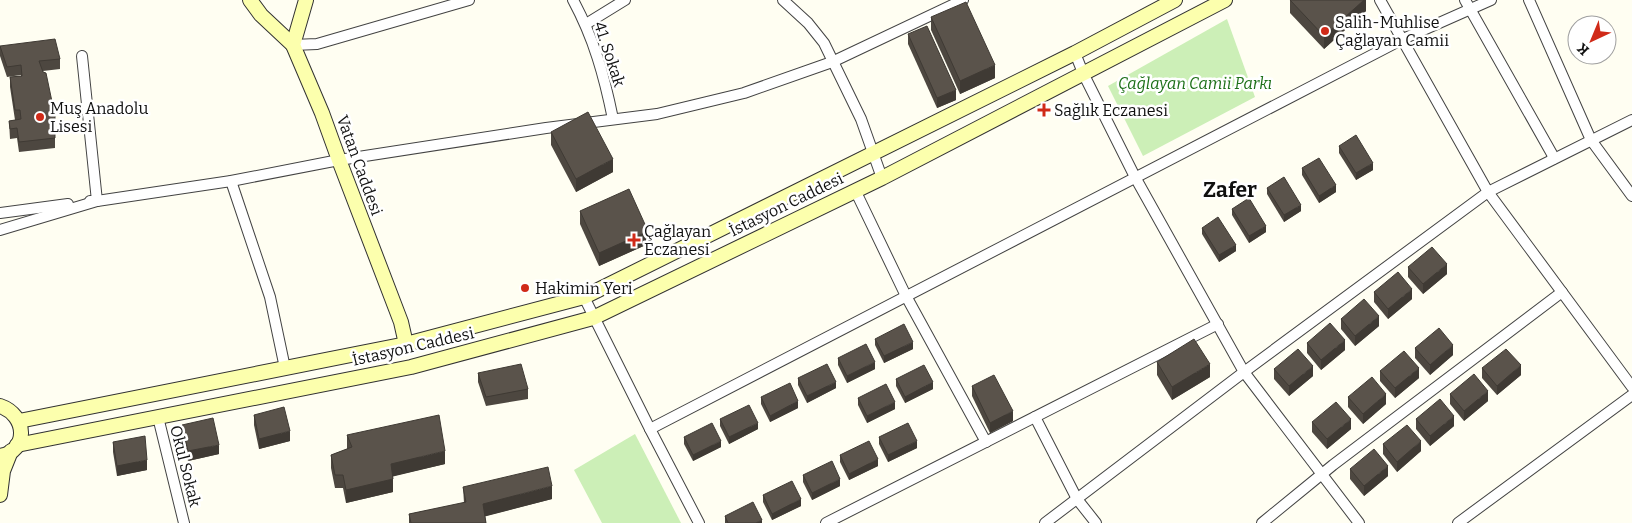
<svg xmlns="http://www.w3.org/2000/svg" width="1632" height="523" font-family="Bitter,serif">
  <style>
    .green { fill: #ccefb7 }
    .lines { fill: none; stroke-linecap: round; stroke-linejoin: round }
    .street-casing { stroke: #434343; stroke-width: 12 }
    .secondary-casing { stroke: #323232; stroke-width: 16 }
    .street { stroke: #fff; stroke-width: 10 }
    .secondary { stroke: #fcffad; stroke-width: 14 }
    .wall { fill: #4d4740 }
    .shaded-wall { fill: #3f3a34 }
    .building { fill: #5a534b; stroke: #3f3a34 }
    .poi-dot { fill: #d02a18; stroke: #fff; stroke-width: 2 }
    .labels { text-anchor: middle; stroke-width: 5; stroke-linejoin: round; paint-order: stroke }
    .poi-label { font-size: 16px; fill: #101010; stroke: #fff; text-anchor: start }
    .street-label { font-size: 16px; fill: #101010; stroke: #fff }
    .park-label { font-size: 16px; font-style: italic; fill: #1d7018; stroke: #fff }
    .district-label { font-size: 21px; font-weight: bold; fill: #101010; stroke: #fff }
  </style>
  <rect width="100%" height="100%" fill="#fffef2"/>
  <g class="green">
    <polygon points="1227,19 1255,97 1143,156 1108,86"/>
    <polygon points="635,434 681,523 602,523 574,470"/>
  </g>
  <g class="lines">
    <defs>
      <g id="street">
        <path d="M573,0c21,39 31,75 40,119"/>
        <polyline points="783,0 808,23 824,43 861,119 882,178"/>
        <polyline points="1380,0 1488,192 1632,120"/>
        <polyline points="1465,0 1552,154 1553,159"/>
        <polyline points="1529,0 1591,140 1632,196"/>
        <polyline points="586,24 625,0"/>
        <polyline points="293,45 317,44 469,0"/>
        <polyline points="1075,53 1083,73 1135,177 1244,372 1359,523"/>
        <polyline points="82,56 97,201 90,201"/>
        <polyline points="231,181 270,297 285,368"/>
        <polyline points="855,190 906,296 986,442"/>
        <polyline points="0,213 68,204"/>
        <polyline points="0,230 97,201 231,181 339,160 546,128 657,114 744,93 832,62 963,0"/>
        <polyline points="584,297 650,429 699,523"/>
        <polyline points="158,417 184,523"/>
        <polyline points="1035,417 1077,499 1096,523"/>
        <polyline points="650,429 1403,39 1491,0"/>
        <polyline points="826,523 1218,324"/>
        <polyline points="1045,523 1244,372 1488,192 1632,387"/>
        <polyline points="1262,523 1333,465 1562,292"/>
        <polyline points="1458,523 1632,395"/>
      </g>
      <g id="secondary">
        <polyline points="250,0 261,15 293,45"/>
        <polyline points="306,0 293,45 322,113 339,160 401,322 406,344"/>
        <path d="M0,406c27,9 29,45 0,50"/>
        <polyline points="19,421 406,344 584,297 1075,53 1175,0"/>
        <polyline points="17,445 411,367 593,318 882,178 1225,0"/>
        <polyline points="0,495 3,471 11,451"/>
      </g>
    </defs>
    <use href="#street" class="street-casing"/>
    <use href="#secondary" class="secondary-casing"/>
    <use href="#street" class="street"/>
    <use href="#secondary" class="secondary"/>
  </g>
  <g class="wall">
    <polygon points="1290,0 1366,0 1366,11 1324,49 1290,13"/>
    <polygon points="931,17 995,78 960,94 931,30"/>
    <polygon points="908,34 956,100 937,108 908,44"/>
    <polygon points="0,46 60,59 60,69 43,71 55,116 55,148 19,152 17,138 10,139 9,121 15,120 10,87 10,77 21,76 21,75 7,77 0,56"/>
    <polygon points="551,132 613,172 576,192 551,145"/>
    <polygon points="1339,146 1373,170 1356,180 1339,153"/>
    <polygon points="1302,168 1336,192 1319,203 1302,175"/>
    <polygon points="1267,188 1301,211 1284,222 1267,194"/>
    <polygon points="1232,209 1266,232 1249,243 1232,215"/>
    <polygon points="580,211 648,244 599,266 580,224"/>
    <polygon points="1202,228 1236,251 1219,262 1202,234"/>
    <polygon points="1408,267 1447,274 1423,294 1408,277"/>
    <polygon points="1374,292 1412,299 1388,319 1374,302"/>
    <polygon points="1341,319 1379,326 1355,346 1341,329"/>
    <polygon points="875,339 913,349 884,363 875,345"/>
    <polygon points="1307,343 1345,350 1321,370 1307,353"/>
    <polygon points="1415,348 1453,355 1430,375 1415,358"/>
    <polygon points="838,358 875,369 847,383 838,365"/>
    <polygon points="1157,362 1210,377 1172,400 1157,375"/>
    <polygon points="1482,368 1521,375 1497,395 1482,378"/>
    <polygon points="1274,369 1313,376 1289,396 1274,379"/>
    <polygon points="1380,371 1419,378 1395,398 1380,381"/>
    <polygon points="478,373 528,389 528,399 486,406 478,382"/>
    <polygon points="798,378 836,388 807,403 798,385"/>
    <polygon points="896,379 933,389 905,403 896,386"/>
    <polygon points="972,386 1013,421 990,433 972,396"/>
    <polygon points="1450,394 1488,401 1464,421 1450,404"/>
    <polygon points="761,397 798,408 770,422 761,404"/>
    <polygon points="1348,397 1386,404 1363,424 1348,407"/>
    <polygon points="858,398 895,409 867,423 858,405"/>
    <polygon points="254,415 290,441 259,449 254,425"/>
    <polygon points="720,419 758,429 729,444 720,426"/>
    <polygon points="1416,419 1454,426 1430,446 1416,429"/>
    <polygon points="1312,422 1351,429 1327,449 1312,432"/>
    <polygon points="182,425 219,454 188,461 182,435"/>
    <polygon points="347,435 445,464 393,476 393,492 346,503 343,488 335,488 331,468 331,455 347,449"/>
    <polygon points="684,437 721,447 693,461 684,444"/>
    <polygon points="879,437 917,448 888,462 879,444"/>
    <polygon points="113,442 147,470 117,476 113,452"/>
    <polygon points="1383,444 1421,451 1397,472 1383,454"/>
    <polygon points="840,455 878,466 849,480 840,462"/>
    <polygon points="1350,469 1388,476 1364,496 1350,479"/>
    <polygon points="803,475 840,486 812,500 803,482"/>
    <polygon points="463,487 552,499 485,516 486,523 409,523 409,514 464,503"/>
    <polygon points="763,495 801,506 772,520 763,502"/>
    <polygon points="725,516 762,523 725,523"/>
  </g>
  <g class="shaded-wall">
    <polygon points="1364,0 1366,0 1366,11 1324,49 1324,36"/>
    <polygon points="995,65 995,78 960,94 960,81"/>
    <polygon points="956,90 956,100 937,108 937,98"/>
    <polygon points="613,159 613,172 576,192 576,179"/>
    <polygon points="1373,163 1373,170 1356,180 1356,173"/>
    <polygon points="1336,185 1336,192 1319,203 1319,196"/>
    <polygon points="1301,205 1301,211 1284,222 1284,215"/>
    <polygon points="1266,226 1266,232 1249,243 1249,236"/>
    <polygon points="648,231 648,244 599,266 599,253"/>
    <polygon points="1236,245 1236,251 1219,262 1219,255"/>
    <polygon points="1447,264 1447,274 1423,294 1423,284"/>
    <polygon points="1412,289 1412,299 1388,319 1388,309"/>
    <polygon points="1379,316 1379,326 1355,346 1355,336"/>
    <polygon points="1345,340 1345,350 1321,370 1321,360"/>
    <polygon points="913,342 913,349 884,363 884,356"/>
    <polygon points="1453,345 1453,355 1430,375 1430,365"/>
    <polygon points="875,362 875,369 847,383 847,376"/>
    <polygon points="1210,364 1210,377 1172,400 1172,387"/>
    <polygon points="1521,365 1521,375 1497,395 1497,386"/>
    <polygon points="1313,366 1313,376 1289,396 1289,386"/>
    <polygon points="1419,368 1419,378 1395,398 1395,388"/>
    <polygon points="836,382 836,388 807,403 807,396"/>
    <polygon points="933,382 933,389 905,403 905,397"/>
    <polygon points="1488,391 1488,401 1464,421 1464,411"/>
    <polygon points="1386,394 1386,404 1363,424 1363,414"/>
    <polygon points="798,401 798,408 770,422 770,416"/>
    <polygon points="895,402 895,409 867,423 867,416"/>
    <polygon points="1013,411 1013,421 990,433 990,423"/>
    <polygon points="1454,416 1454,426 1430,446 1430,436"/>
    <polygon points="1351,419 1351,429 1327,449 1327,439"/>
    <polygon points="758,423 758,429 729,444 729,437"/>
    <polygon points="290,431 290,441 259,449 259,439"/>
    <polygon points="721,441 721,447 693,461 693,455"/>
    <polygon points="917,441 917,448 888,462 888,455"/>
    <polygon points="1421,441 1421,451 1397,472 1397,462"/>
    <polygon points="219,445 219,454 188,461 188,451"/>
    <polygon points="445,451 445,464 391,477 391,464"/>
    <polygon points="878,459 878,466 849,480 849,474"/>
    <polygon points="147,460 147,470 117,476 117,466"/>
    <polygon points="1388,466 1388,476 1364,496 1364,486"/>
    <polygon points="393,479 393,492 346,503 346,490"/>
    <polygon points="840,479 840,486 812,500 812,493"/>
    <polygon points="552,486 552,499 483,517 483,504"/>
    <polygon points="801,499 801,506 772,520 772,514"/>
    <polygon points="762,520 762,523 756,523"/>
  </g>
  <g class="building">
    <polygon points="1290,0 1364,0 1324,36"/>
    <polygon points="966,2 995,65 960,81 931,17"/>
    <polygon points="927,26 956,90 937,98 908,34"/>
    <polygon points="55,39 60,59 39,61 43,72 46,73 55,116 55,138 19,142 17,128 10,129 9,121 21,119 20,110 15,110 10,77 22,76 21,65 7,67 0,46"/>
    <polygon points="588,112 613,159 576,179 551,132"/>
    <polygon points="1356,135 1373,163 1356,173 1339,146"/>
    <polygon points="1319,158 1336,185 1319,196 1302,168"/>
    <polygon points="1284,177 1301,205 1284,215 1267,188"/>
    <polygon points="629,189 648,231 599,253 580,211"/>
    <polygon points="1249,198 1266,226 1249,236 1232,209"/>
    <polygon points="1218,217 1236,245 1219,255 1202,228"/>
    <polygon points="1432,247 1447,264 1423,284 1408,267"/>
    <polygon points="1398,272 1412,289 1388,309 1374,292"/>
    <polygon points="1364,299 1379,316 1355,336 1341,319"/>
    <polygon points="1330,323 1345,340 1321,360 1307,343"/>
    <polygon points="904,324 913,342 884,356 875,339"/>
    <polygon points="1439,328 1453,345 1430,365 1415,348"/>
    <polygon points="1194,339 1210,364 1172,387 1157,362"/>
    <polygon points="866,344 875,362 847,376 838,358"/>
    <polygon points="1298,349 1313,366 1289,386 1274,369"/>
    <polygon points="1506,349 1521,365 1497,386 1482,368"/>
    <polygon points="1404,351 1419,368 1395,388 1380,371"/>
    <polygon points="521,364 528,389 486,397 478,373"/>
    <polygon points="827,364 836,382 807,396 798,378"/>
    <polygon points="924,365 933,382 905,397 896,379"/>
    <polygon points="1474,374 1488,391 1464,411 1450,394"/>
    <polygon points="994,375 1013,411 990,423 972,386"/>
    <polygon points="1372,377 1386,394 1363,414 1348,397"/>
    <polygon points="790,383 798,401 770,416 761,397"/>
    <polygon points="886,384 895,402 867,416 858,398"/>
    <polygon points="1440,399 1454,416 1430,436 1416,419"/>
    <polygon points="1336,402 1351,419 1327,439 1312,422"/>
    <polygon points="749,405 758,423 729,437 720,419"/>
    <polygon points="284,407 290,431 259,439 254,415"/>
    <polygon points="439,415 445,451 391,464 393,479 346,490 343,475 335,475 331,455 352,447 347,435"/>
    <polygon points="213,418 219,445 188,451 182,425"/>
    <polygon points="712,423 721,441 693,455 684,437"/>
    <polygon points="908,423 917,441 888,455 879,437"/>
    <polygon points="1407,425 1421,441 1397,462 1383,444"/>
    <polygon points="145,436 147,460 117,466 113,442"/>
    <polygon points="869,441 878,459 849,474 840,455"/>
    <polygon points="1374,449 1388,466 1364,486 1350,469"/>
    <polygon points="832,461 840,479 812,493 803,475"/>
    <polygon points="548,467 552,486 483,504 486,523 411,523 409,514 466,502 463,487"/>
    <polygon points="792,481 801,499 772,514 763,495"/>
    <polygon points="753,502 762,520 756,523 728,523 725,516"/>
  </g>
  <g class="poi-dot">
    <circle cx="1325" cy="31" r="5"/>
    <path d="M1041.5 102.5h5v5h5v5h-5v5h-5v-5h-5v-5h5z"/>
    <circle cx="40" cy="117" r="5"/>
    <path d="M631.5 232.5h5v5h5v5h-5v5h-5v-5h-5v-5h5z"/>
    <circle cx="525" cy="288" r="5"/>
  </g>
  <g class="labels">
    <g class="poi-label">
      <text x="1335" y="28">Salih-Muhlise<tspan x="1335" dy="18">Çağlayan Camii</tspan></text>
      <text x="50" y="114">Muş Anadolu<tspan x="50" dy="18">Lisesi</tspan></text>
      <text x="1054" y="116">Sağlık Eczanesi</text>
      <text x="644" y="237">Çağlayan<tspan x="644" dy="18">Eczanesi</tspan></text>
      <text x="535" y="294">Hakimin Yeri</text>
    </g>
    <g class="street-label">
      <text transform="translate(610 54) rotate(72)" y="6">41. Sokak</text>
      <text transform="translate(360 165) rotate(70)" y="6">Vatan Caddesi</text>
      <text transform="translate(786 204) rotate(-26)" y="6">İstasyon Caddesi</text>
      <text transform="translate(413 346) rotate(-13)" y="6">İstasyon Caddesi</text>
      <text transform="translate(186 466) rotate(76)" y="6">Okul Sokak</text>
    </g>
    <g class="park-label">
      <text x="1195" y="89">Çağlayan Camii Parkı</text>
    </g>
    <g class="district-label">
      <text x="1230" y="197">Zafer</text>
    </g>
  </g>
  <g transform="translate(1592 40) rotate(224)"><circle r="24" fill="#ffffff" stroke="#9f9f9f"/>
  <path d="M0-4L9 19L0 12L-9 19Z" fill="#d02a18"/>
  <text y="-8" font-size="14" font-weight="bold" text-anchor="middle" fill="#101010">K</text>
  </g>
</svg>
